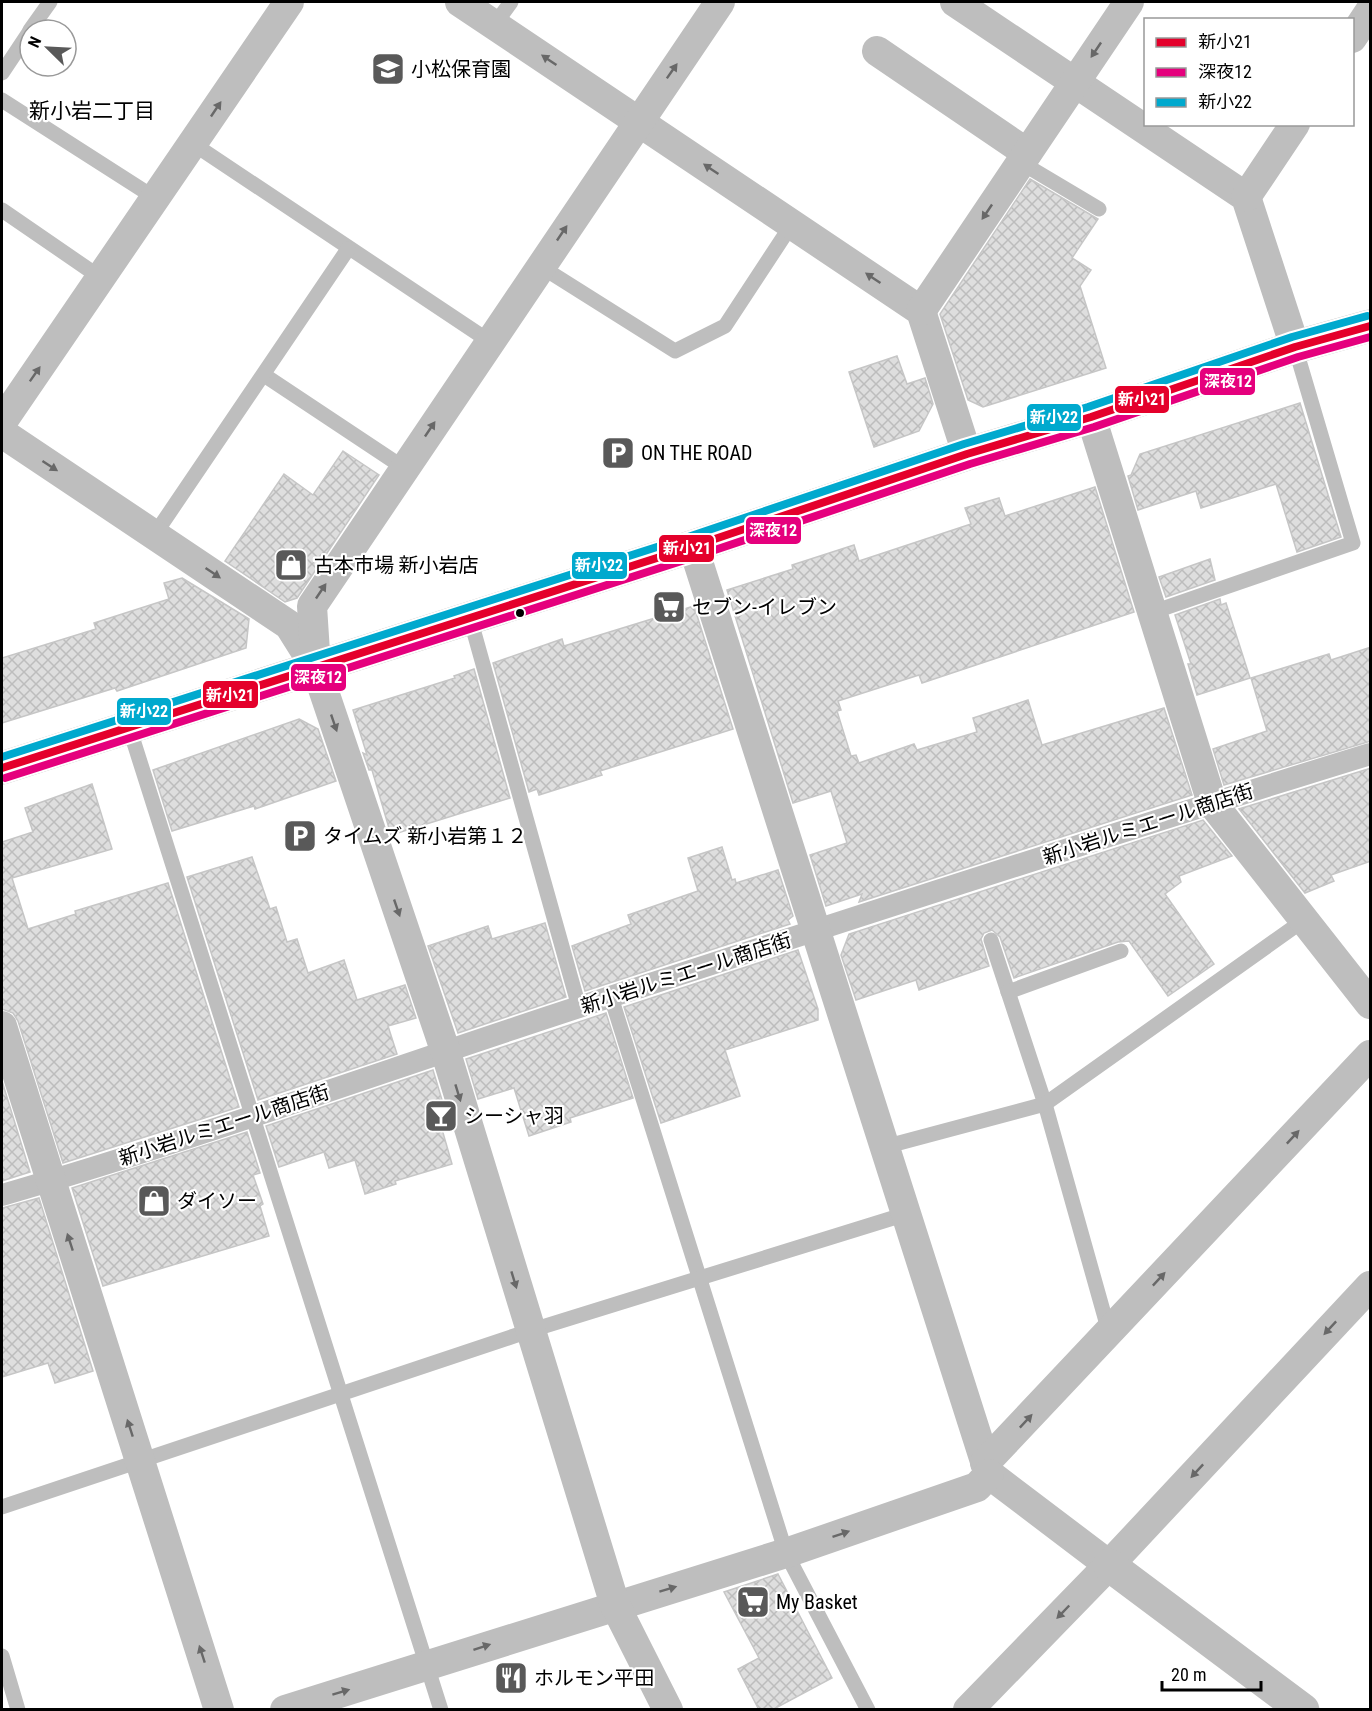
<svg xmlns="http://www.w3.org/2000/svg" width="1372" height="1711" font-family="'Roboto Condensed','Noto Sans JP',sans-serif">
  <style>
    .building { fill: url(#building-cross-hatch); stroke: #c6c6c6; stroke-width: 1.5 }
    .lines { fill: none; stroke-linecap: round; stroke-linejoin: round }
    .service { stroke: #bebebe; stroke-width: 15 }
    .pedestrian { stroke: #bebebe; stroke-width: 22 }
    .minor { stroke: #bebebe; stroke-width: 30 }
    .tertiary { stroke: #bebebe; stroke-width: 33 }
    .primary { stroke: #bebebe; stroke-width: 33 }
    .bus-1-casing { stroke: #fff; stroke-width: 12 }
    .bus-2-casing { stroke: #fff; stroke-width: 12 }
    .bus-3-casing { stroke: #fff; stroke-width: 12 }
    .bus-1 { stroke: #e4002b; stroke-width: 8 }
    .bus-2 { stroke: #e5007d; stroke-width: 8 }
    .bus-3 { stroke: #00a9ce; stroke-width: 8 }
    .oneway { fill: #686868 }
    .bus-dot { fill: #000; stroke: #fff; stroke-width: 2 }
    .labels { text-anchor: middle; stroke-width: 4.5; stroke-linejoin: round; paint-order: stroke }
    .poi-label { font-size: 20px; fill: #000; stroke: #fff; text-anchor: start }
    .street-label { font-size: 20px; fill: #000; stroke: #fff }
    .neighbourhood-label { font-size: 21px; fill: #000; stroke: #fff }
    .line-badge { stroke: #fff; stroke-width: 2 }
    .badge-label { font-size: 16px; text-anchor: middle; font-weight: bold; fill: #fff }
  </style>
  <defs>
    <pattern id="building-cross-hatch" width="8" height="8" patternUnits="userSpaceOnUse" patternTransform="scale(1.5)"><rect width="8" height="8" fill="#dedede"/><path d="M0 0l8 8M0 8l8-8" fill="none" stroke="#bdbdbd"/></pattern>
  </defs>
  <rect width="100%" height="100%" fill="#fff"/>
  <g class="building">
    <polygon points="1030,179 1098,219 1072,258 1091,270 1080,286 1106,368 983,407 968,400 940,314"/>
    <polygon points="897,356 907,384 925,378 933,404 919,431 874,447 849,372"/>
    <polygon points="1300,403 1341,537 1297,552 1276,484 1201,508 1196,491 1138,510 1128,476 1131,475 1140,454"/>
    <polygon points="343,451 379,475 297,598 285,602 225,561 284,474 313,495"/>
    <polygon points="1095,487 1134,612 922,683 919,675 838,701 841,710 837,711 851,756 856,755 859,763 914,744 917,750 977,732 973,718 1028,700 1042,745 1164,708 1192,795 859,902 862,894 826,906 810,855 847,843 831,791 793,803 727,590 793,569 792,565 854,545 859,561 971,524 965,508 999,498 1005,516"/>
    <polygon points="1210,559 1215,580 1166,597 1159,577"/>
    <polygon points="182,578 249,619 246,648 117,691 115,688 2,723 2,658 96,629 94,623 169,599 164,583"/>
    <polygon points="1220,599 1221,605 1226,603 1250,678 1197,695 1188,664 1191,664 1175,615"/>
    <polygon points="694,606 733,729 600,771 602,775 539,795 537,789 529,792 493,663 562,639 564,646"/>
    <polygon points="1371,647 1371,741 1224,785 1213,749 1267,731 1251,678 1329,654 1331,660"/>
    <polygon points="474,669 510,798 391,835 372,770 369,770 363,753 367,755 353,710 455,678 454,676"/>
    <polygon points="299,719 318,729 336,781 255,809 254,806 172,831 153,770"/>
    <polygon points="1371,768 1371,861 1331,875 1334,881 1305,893 1239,809"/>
    <polygon points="92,784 112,849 12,878 28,929 76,914 75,911 168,883 239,1107 63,1163 18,1021 13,1013 2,1009 2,842 33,832 25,808"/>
    <polygon points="1203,820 1232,856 1179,876 1181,882 1165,894 1214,964 1168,996 1129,941 1118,942 1014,978 1000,937 992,930 984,933 981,939 989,966 919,990 916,980 856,1000 841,955 849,934"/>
    <polygon points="722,847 732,880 735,879 736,883 778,870 793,916 788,920 790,924 585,991 572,946 631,924 628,915 698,891 688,858"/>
    <polygon points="252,857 270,909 276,907 287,942 297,939 308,973 344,960 357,1000 405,985 416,1018 388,1026 397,1054 258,1100 187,877"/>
    <polygon points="545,923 566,997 458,1033 428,946 488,926 492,939"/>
    <polygon points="798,950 818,1009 818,1020 725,1050 740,1096 661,1123 624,1007"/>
    <polygon points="606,1013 633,1098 570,1118 571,1122 529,1136 514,1088 478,1099 466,1059"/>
    <polygon points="433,1070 445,1110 437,1112 452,1164 395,1181 396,1184 365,1194 355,1160 329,1168 324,1152 279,1167 266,1126"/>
    <polygon points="2,1081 30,1172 2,1181"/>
    <polygon points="247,1132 260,1173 253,1175 263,1204 260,1206 269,1236 103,1286 72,1188"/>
    <polygon points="39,1198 93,1371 55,1383 48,1363 2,1377 2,1208"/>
    <polygon points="778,1574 832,1678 772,1710 759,1710 738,1669 759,1658 724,1592"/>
  </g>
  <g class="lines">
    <g class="service">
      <polyline points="495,24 511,2"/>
      <polyline points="30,30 50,2"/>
      <polyline points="2,73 30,31"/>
      <polyline points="2,100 155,198"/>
      <polyline points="192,143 489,341"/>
      <polyline points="1020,162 1099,209"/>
      <polyline points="2,210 101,278"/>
      <polyline points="540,266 675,351 725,326 792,224"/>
      <polyline points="264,375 404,468"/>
      <polyline points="155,534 348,249"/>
      <polyline points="1153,612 1353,543 1295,347"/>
      <polyline points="470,618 579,1007"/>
      <polyline points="129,727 441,1710"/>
      <polyline points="991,940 1045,1104 1109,1332"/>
      <polyline points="1008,992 1121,951"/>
      <polyline points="611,997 786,1553 868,1710"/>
      <polyline points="884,1147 1045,1104 1304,920"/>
      <polyline points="2,1507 529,1331 906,1214"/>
      <polyline points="2,1656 18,1710"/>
    </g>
    <path class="pedestrian" d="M2,1195c194,-56 384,-125 577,-188 263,-85 527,-172 791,-253"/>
    <g class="minor">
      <polyline points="460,2 921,311 967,454"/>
      <polyline points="955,2 1246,197 1295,347"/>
      <polyline points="1352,38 1370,11"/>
      <polyline points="877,51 1027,153"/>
      <polyline points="1246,197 1295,124"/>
      <polyline points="921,311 1129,2"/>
      <polyline points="1091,417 1212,803 1370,1004"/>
      <polyline points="2,422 289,2"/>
      <polyline points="2,433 289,625 311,660"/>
      <polyline points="693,546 989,1474 1109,1565"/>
      <polyline points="2,1026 219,1710"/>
      <polyline points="985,1463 1370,1055"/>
      <polyline points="285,1710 786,1553 977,1487 989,1474"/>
      <polyline points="668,1710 615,1605 446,1053 316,668 312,606 720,2"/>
      <polyline points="968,1710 1109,1565 1370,1286"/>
    </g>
    <polyline class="tertiary" points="1109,1565 1303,1710"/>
    <polyline class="primary" points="2,768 688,548 967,454 1091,417 1295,347 1370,326"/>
    <defs>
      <polyline id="bus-1" points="2,768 688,548 967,454 1091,417 1295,347 1370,326"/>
      <polyline id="bus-2" points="5,778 691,558 970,464 1094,427 1298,357 1370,337"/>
      <polyline id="bus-3" points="2,757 685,538 964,444 1088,407 1292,337 1367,316"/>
    </defs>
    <use href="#bus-1" class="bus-1-casing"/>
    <use href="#bus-2" class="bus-2-casing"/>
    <use href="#bus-3" class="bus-3-casing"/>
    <use href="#bus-1" class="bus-1"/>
    <use href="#bus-2" class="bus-2"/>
    <use href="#bus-3" class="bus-3"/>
  </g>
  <defs><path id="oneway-solid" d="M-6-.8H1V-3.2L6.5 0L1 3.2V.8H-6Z" transform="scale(1.5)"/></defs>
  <g class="oneway">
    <use href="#oneway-solid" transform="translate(1096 50) rotate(124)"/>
    <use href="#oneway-solid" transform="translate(549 60) rotate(-146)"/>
    <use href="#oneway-solid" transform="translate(672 71) rotate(-55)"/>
    <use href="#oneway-solid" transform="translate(216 109) rotate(-56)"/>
    <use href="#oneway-solid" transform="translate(711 169) rotate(-146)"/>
    <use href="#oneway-solid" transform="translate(987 212) rotate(124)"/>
    <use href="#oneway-solid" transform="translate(562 233) rotate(-56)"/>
    <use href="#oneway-solid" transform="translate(873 278) rotate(-146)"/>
    <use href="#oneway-solid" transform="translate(35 374) rotate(-55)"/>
    <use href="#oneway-solid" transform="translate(430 429) rotate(-56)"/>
    <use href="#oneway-solid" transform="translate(50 466) rotate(33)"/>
    <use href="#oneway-solid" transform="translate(213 573) rotate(34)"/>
    <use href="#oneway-solid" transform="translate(321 591) rotate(-56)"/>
    <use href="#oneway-solid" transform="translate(334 723) rotate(71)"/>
    <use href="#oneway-solid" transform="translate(397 908) rotate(71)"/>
    <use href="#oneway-solid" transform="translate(458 1093) rotate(73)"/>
    <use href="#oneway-solid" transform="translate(1293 1137) rotate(-47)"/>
    <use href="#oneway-solid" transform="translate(70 1242) rotate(-108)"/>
    <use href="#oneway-solid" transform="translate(1159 1279) rotate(-47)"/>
    <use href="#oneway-solid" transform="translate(514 1280) rotate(73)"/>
    <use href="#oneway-solid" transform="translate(1330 1328) rotate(133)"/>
    <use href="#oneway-solid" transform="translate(1026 1421) rotate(-47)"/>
    <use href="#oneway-solid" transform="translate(130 1428) rotate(-108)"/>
    <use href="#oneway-solid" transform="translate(1197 1471) rotate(133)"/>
    <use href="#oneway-solid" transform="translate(841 1534) rotate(-19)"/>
    <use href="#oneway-solid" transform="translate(668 1589) rotate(-17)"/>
    <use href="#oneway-solid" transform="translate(1063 1612) rotate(134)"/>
    <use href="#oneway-solid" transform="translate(482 1647) rotate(-18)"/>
    <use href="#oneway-solid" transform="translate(202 1654) rotate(-108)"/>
    <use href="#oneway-solid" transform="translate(341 1692) rotate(-17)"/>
  </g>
  <defs>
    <symbol id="school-square" viewBox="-11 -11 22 22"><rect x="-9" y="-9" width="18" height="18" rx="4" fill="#595959" stroke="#fff"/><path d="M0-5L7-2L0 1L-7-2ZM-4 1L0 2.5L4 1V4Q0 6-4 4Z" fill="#fff"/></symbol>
    <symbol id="parking-square" viewBox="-11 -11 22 22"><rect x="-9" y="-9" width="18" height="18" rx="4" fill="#595959" stroke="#fff"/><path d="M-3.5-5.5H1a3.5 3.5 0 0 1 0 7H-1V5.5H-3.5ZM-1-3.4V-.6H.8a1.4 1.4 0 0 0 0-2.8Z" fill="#fff"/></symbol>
    <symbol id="shop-square" viewBox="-11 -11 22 22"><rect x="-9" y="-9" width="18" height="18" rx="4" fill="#595959" stroke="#fff"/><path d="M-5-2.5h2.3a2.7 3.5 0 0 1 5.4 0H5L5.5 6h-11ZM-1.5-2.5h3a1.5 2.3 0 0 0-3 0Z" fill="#fff"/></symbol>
    <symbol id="supermarket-square" viewBox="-11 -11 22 22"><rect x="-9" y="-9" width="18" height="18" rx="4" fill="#595959" stroke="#fff"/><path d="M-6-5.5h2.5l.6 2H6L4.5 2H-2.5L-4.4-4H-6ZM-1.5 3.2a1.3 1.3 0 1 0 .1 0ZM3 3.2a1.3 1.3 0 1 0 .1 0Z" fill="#fff"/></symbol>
    <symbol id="bar-square" viewBox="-11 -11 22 22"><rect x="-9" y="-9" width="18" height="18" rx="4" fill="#595959" stroke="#fff"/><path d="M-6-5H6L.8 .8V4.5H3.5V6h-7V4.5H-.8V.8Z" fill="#fff"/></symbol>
    <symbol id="restaurant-square" viewBox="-11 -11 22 22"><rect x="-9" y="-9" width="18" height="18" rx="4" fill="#595959" stroke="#fff"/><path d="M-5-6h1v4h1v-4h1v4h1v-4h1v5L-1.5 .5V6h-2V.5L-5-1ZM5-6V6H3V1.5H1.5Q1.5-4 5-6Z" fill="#fff"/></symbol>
  </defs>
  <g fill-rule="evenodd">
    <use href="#school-square" x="369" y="50" width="38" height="38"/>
    <use href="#parking-square" x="599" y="434" width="38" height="38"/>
    <use href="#shop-square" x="272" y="546" width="38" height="38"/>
    <use href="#supermarket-square" x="650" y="588" width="38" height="38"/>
    <use href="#parking-square" x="281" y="817" width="38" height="38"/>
    <use href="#bar-square" x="422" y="1097" width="38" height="38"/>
    <use href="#shop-square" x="135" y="1182" width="38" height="38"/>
    <use href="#supermarket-square" x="734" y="1583" width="38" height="38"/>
    <use href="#restaurant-square" x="492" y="1659" width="38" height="38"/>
  </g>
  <circle class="bus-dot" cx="520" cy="613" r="5"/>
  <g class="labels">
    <g class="poi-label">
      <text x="411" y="76">小松保育園</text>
      <text x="641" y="460">ON THE ROAD</text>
      <text x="314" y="572">古本市場 新小岩店</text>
      <text x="692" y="614">セブン-イレブン</text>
      <text x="323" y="843">タイムズ 新小岩第１２</text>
      <text x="464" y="1123">シーシャ羽</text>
      <text x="177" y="1208">ダイソー</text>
      <text x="776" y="1609">My Basket</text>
      <text x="534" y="1685">ホルモン平田</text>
    </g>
    <g class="street-label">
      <text transform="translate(1148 824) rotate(-18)" y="7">新小岩ルミエール商店街</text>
      <text transform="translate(686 973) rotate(-18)" y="7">新小岩ルミエール商店街</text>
      <text transform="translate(224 1125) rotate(-18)" y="7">新小岩ルミエール商店街</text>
    </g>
    <g class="neighbourhood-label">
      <text x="92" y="118">新小岩二丁目</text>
    </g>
  </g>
  <g class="line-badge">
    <rect x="1199" y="367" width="57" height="29" rx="6" fill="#e5007d"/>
    <rect x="1114" y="385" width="56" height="29" rx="6" fill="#e4002b"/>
    <rect x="1026" y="403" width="56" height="29" rx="6" fill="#00a9ce"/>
    <rect x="745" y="516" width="57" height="29" rx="6" fill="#e5007d"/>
    <rect x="658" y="534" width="57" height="29" rx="6" fill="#e4002b"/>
    <rect x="571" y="551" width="57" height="29" rx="6" fill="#00a9ce"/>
    <rect x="290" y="663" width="57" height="29" rx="6" fill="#e5007d"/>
    <rect x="202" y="680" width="57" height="29" rx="6" fill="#e4002b"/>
    <rect x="116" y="697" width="56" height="29" rx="6" fill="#00a9ce"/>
  </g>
  <g class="badge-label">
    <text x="1228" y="387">深夜12</text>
    <text x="1142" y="405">新小21</text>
    <text x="1054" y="423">新小22</text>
    <text x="773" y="536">深夜12</text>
    <text x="687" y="554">新小21</text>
    <text x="599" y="571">新小22</text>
    <text x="318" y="683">深夜12</text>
    <text x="230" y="701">新小21</text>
    <text x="144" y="717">新小22</text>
  </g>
  <rect width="1372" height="1711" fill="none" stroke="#000000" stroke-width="6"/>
  <rect x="1144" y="18" width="210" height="108" fill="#ffffff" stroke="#999999" stroke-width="1.5"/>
  <rect x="1156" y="38" width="30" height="9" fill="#e4002b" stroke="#999999" stroke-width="1.5"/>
  <text x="1198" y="48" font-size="18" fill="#000000">新小21</text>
  <rect x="1156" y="68" width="30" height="9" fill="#e5007d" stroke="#999999" stroke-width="1.5"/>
  <text x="1198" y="78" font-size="18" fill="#000000">深夜12</text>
  <rect x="1156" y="98" width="30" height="9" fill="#00a9ce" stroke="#999999" stroke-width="1.5"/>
  <text x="1198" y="108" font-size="18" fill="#000000">新小22</text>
  <g transform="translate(48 48) rotate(294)"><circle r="28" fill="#ffffff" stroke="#999999" stroke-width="1.5"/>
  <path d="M0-4.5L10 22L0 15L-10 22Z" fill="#595959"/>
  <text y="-9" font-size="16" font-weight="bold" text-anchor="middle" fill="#000000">N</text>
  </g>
  <path d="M1162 1681v9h99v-9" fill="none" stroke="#000000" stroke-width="3"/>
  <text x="1171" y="1681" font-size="18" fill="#000000" stroke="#ffffff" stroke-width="4.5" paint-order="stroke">20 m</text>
</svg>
